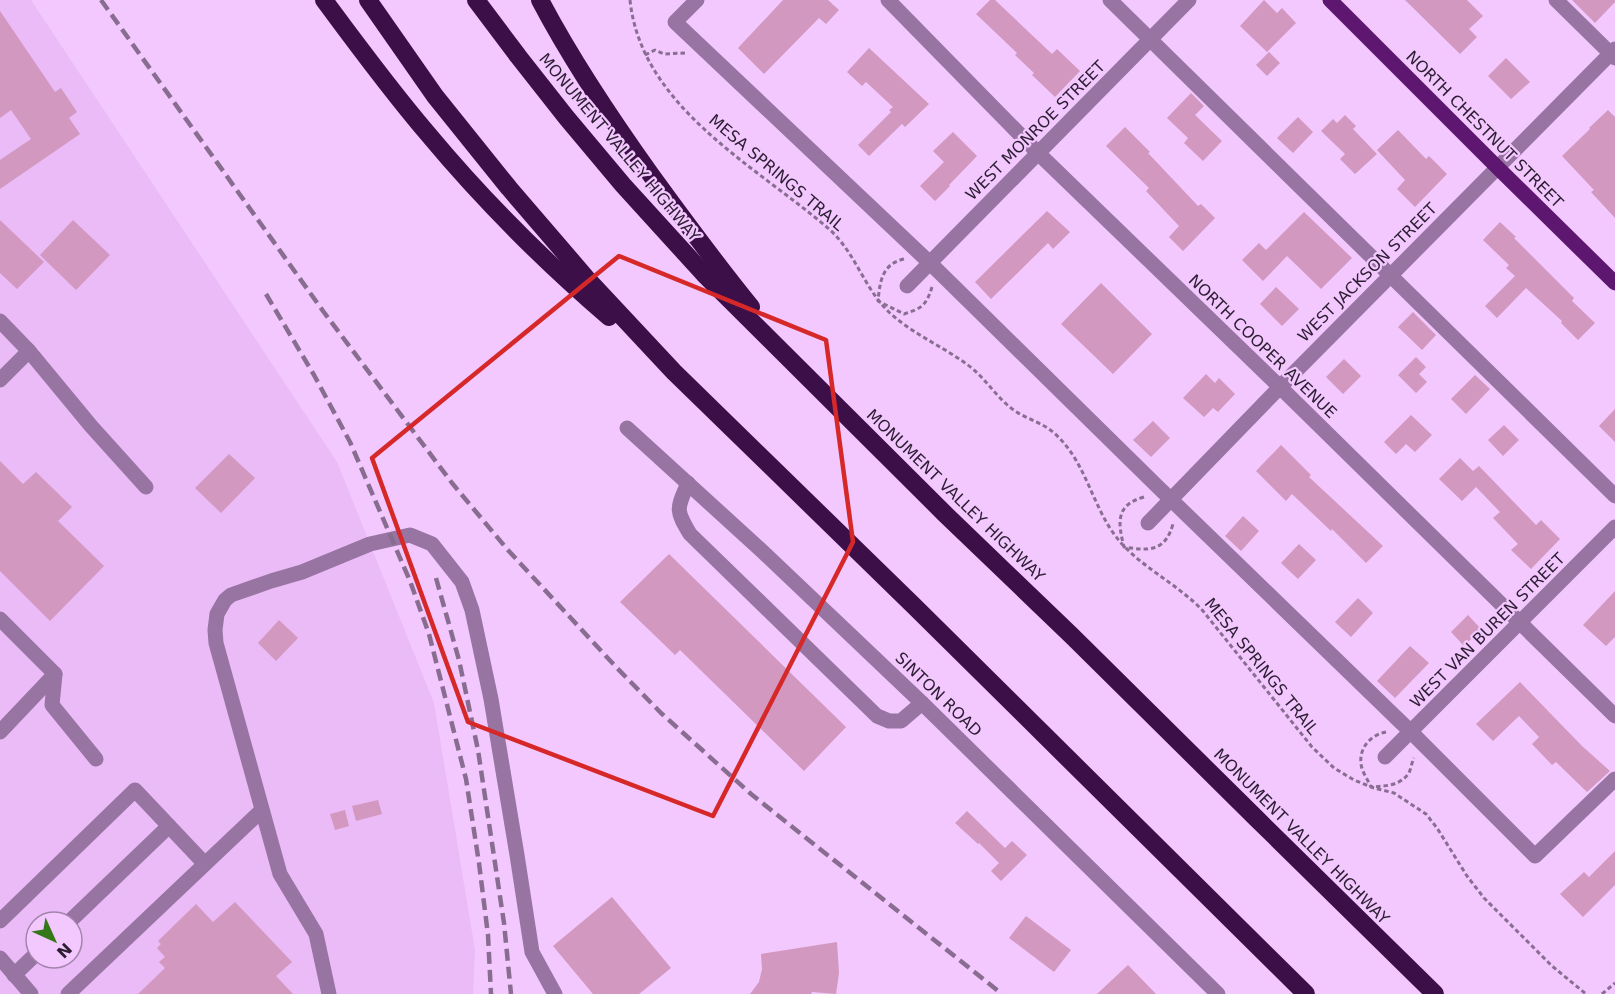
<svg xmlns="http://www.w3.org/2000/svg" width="1615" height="994" font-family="'DejaVu Sans',sans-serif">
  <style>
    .built { fill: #eabbf7; fill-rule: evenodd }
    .building { fill: #d298bf }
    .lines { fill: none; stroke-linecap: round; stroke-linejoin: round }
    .path { stroke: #8a6e92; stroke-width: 3; stroke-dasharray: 4.5 3; stroke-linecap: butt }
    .minor { stroke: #9874a2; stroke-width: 15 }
    .major { stroke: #5e1770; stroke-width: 15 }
    .highway { stroke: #3d0f48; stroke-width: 18 }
    .rail { stroke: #896d91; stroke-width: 4.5; stroke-dasharray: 12 6; stroke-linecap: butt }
    .marked { fill: none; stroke: #d62828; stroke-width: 4.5; stroke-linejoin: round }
    .labels { text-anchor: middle; stroke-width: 4.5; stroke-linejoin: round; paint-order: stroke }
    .street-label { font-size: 16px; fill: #2d1d32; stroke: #f2c8fe }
  </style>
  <rect width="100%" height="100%" fill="#f2c8fe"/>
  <path class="built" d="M0,0h31l306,462 97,241 41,247 -2,44h-473zM36,922h36v36h-36z"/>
  <g class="building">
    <polygon points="783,0 828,0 839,10 826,24 819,18 764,74 738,48"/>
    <polygon points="990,0 995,0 1052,54 1057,49 1080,71 1055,97 1032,75 1034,73 1015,55 1017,53 976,14"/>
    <polygon points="1264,0 1277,13 1282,8 1296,23 1267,52 1240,26"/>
    <polygon points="1405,0 1467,0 1483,16 1469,29 1477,37 1460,54"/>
    <polygon points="1572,0 1615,0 1615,2 1595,23"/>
    <polygon points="0,11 55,92 61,88 77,112 69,118 80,134 0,189 0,160 31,139 11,110 0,118"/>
    <polygon points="869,48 929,104 905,127 902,124 869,156 858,145 891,112 889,110 893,107 866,82 862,86 847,72"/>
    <polygon points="1269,52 1280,63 1267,76 1256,65"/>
    <polygon points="1506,58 1530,82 1511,99 1488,76"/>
    <polygon points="1191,93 1204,106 1195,115 1222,141 1203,161 1184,143 1188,138 1167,118"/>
    <polygon points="1608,110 1615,117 1615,218 1591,192 1594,190 1562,156 1590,129 1589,128"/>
    <polygon points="1345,115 1356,126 1353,129 1377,154 1355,174 1340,159 1345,154 1321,131 1333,119 1337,123"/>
    <polygon points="1298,117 1313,132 1293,153 1277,138"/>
    <polygon points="1125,127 1150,152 1148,153 1198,206 1201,204 1215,218 1183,251 1169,237 1179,226 1146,191 1149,188 1106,146"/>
    <polygon points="1398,130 1426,159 1429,156 1447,174 1415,207 1397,189 1405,180 1377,150"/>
    <polygon points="953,132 977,156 949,185 950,186 935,201 920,186 944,162 933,151"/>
    <polygon points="1047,211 1070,232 1053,249 1048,243 991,299 975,282"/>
    <polygon points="1304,212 1352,258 1321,289 1287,256 1263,281 1242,260 1259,243 1266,250"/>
    <polygon points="0,220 44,262 17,289 0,273"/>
    <polygon points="73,220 110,255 76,290 40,255"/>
    <polygon points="1500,222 1516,237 1514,238 1574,298 1572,301 1595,323 1578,340 1561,323 1562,321 1526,288 1497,318 1485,306 1515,276 1506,268 1509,265 1483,240"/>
    <polygon points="1101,283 1152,334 1113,374 1061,324"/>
    <polygon points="1276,287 1299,309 1282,326 1260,304"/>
    <polygon points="1413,312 1436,335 1422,350 1398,327"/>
    <polygon points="1416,357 1426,367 1419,374 1427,382 1416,393 1398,375"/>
    <polygon points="1344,359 1361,376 1343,394 1326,377"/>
    <polygon points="1206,374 1215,383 1219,378 1235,394 1218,412 1213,408 1204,417 1183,398"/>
    <polygon points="1475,375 1490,389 1466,414 1451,399"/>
    <polygon points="1615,409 1615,442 1599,426"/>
    <polygon points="1411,415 1432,435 1415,452 1406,444 1396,454 1384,442"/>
    <polygon points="1153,421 1170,438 1151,457 1133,440"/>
    <polygon points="1504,425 1519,440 1503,456 1488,440"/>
    <polygon points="1281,445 1311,475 1309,477 1383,546 1366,563 1332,529 1331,531 1292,494 1286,501 1256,471"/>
    <polygon points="229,454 255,478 221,513 195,488"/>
    <polygon points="1460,458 1473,471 1479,466 1536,525 1541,520 1560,539 1531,569 1511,550 1518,544 1493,518 1500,512 1476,487 1462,501 1439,479"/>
    <polygon points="0,461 23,484 36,472 72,507 58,521 104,566 50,621 0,571"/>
    <polygon points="1243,516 1259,531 1241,551 1225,536"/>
    <polygon points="1299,544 1316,560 1298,579 1281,563"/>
    <polygon points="669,554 846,727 804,771 680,650 675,655 620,602"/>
    <polygon points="1615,591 1615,637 1606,646 1583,625"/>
    <polygon points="1358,598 1373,613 1351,637 1335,622"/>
    <polygon points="1468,615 1481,629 1464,646 1451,632"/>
    <polygon points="279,620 298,638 276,661 258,643"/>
    <polygon points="1410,646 1429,663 1395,698 1377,681"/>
    <polygon points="1520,682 1582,746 1610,771 1587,792 1556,762 1552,765 1532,744 1539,737 1519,716 1493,741 1476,724"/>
    <polygon points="378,800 382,814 356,821 352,806"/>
    <polygon points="345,810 349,826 335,830 330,814"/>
    <polygon points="967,811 1005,848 1012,841 1027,855 1001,881 991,871 999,863 979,843 978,844 955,823"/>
    <polygon points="1615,851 1615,885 1583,917 1560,894 1584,872 1589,877"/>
    <polygon points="612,897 671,968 639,994 593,994 553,946"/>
    <polygon points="235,902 292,962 276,976 293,994 138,994 165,968 159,962 165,957 157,948 161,944 158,941 196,904 213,922"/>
    <polygon points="1026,916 1071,950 1054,972 1009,938"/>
    <polygon points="837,942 839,973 836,994 812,992 811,994 750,994 759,982 762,969 761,954"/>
    <polygon points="1128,965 1156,994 1097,994"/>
  </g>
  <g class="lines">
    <g class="path">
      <path d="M630,0c11,107 126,166 199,229 27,24 35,60 61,84 25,23 57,35 83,56 15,13 25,30 42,42 12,8 28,12 39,22 31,27 37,69 60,101 23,32 62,48 89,77l109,136 22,21 20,12 20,8 20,5 32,21 11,14 30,48 17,22 68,68 34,28"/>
      <polyline points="645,55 655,50 664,54 685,53"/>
      <path d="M904,259c-22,5 -24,22 -26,42l26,13c18,-6 22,-8 28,-27"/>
      <path d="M1144,497c-29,8 -26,26 -20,50 25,4 41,5 49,-23"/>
      <path d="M1386,732c-15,3 -27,15 -25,32 1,8 7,16 10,23 14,-1 29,-1 38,-14 2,-5 3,-11 5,-15"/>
      <polyline points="1602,994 1615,983"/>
    </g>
    <g class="minor">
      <polyline points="697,0 675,22 930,263 1158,487 1411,732 1535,856 1615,779"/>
      <polyline points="888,0 1038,153 1280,387 1615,716"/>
      <polyline points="1110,0 1615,496"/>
      <polyline points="1556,0 1615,58"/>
      <polyline points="907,286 1189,0"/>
      <polyline points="0,321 29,351 91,426 146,487"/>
      <polyline points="0,380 29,351"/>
      <polyline points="627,428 762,551 922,703 1218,994"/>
      <path d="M688,483c-11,26 -13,26 2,51l187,182 12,5h12l21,-18"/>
      <polyline points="1148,523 1280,387 1615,49"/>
      <polyline points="0,619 55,674 52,705 96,759"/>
      <polyline points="0,732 55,674"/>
      <polyline points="1385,757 1615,527"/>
      <polyline points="0,921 135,790 204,863"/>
      <polyline points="69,922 169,826"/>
      <polyline points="0,958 31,994"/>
      <polyline points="14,975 36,954"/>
      <polyline points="68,994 262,810"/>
      <polyline points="329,994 316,934 280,874 216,643 215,630 217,614 225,600 231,595 271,581 302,572 370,544 410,535 432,544 462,582 472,610 491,699 517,855 532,952 555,994"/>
    </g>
    <polyline class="major" points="1330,0 1497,167 1615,283"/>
    <g class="highway">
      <path d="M324,0c34,46 67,91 104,134 55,66 116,127 181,183"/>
      <polyline points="368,0 435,96 509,188 588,280 674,372 914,606 1306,994"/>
      <polyline points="476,0 518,56 566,117 623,185 704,274 944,513 1072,636 1257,819 1435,994"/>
      <path d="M540,0c32,61 71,119 111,175 32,44 65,89 100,132"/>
    </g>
    <g class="rail">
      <polyline points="101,0 323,311 452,483 507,549 616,667 661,713 751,794 1002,994"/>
      <polyline points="266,294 314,375 350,442 410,581 429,634 466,779 479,863 488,935 491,994"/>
      <polyline points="436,578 459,660 478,750 504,923 511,994"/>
    </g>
  </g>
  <path class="marked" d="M619,256l207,84 27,202 -140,274 -245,-94 -96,-264z"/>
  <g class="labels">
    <g class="street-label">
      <text transform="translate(1485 129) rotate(45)" y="6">NORTH CHESTNUT STREET</text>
      <text transform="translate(1035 130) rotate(-45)" y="6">WEST MONROE STREET</text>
      <text transform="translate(620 147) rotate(50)" y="6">MONUMENT VALLEY HIGHWAY</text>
      <text transform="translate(777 172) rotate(40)" y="6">MESA SPRINGS TRAIL</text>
      <text transform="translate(1367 272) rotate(-45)" y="6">WEST JACKSON STREET</text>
      <text transform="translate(1263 346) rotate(44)" y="6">NORTH COOPER AVENUE</text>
      <text transform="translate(956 495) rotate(44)" y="6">MONUMENT VALLEY HIGHWAY</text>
      <text transform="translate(1487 630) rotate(-45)" y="6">WEST VAN BUREN STREET</text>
      <text transform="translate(1262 666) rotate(51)" y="6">MESA SPRINGS TRAIL</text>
      <text transform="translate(939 694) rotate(44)" y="6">SINTON ROAD</text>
      <text transform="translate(1302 836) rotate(45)" y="6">MONUMENT VALLEY HIGHWAY</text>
    </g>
  </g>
  <g transform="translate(54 940) rotate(135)"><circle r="28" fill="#f2c8fe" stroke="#a384ac" stroke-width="1.5"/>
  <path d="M0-4.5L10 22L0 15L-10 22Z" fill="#35781a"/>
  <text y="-9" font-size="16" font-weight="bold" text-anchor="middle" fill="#2d1d32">N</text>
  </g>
</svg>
